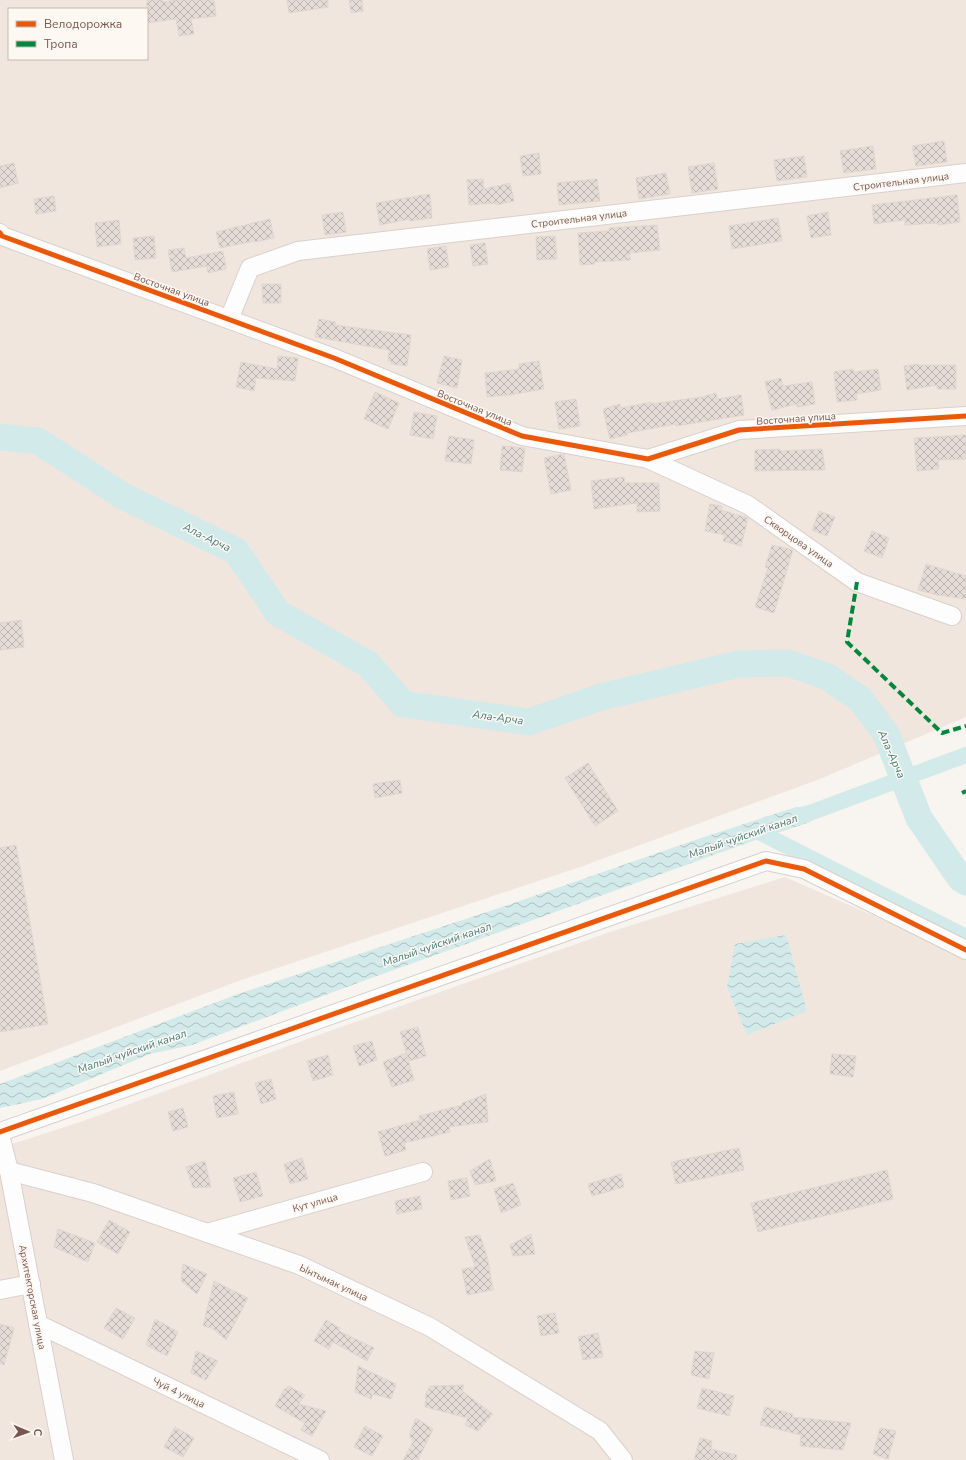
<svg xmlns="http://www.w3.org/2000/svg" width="966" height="1460" font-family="'Nunito Sans',sans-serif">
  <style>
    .residential { fill: #f1e6de; fill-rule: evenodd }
    .water { fill: url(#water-waves) }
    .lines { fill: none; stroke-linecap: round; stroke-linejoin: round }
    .canal { stroke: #d2eae9; stroke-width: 16 }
    .river { stroke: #d2eae9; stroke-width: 27 }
    .building { fill: url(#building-cross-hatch); stroke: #e1d6d2 }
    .minor-casing { stroke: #d8d0cc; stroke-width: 20 }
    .minor { stroke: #fefdfd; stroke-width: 18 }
    .quiet { stroke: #00873e; stroke-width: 4; stroke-dasharray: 8 4; stroke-linecap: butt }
    .cycleway-casing { stroke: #fef8f3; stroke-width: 8 }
    .cycleway { stroke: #e8590c; stroke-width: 5 }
    .labels { text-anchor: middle; stroke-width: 3; stroke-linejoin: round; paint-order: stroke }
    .street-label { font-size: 10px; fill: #77574f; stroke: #fef8f3 }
    .water-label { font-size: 11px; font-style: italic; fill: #427a7b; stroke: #fef8f3 }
  </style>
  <defs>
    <pattern id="water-waves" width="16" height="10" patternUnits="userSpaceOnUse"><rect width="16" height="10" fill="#d2eae9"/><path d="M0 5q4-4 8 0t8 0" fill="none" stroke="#afc0bf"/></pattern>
    <pattern id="building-cross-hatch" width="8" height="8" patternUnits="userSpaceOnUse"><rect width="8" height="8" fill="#e5dcd7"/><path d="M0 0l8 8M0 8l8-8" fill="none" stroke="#beb5b1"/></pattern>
  </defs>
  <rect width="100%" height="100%" fill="#f8f4f0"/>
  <g class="residential">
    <path d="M0,0h966v717l-146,62 -237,87 -339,113 -244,92zM9,9h138v50h-138z"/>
    <polygon points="785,877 966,956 966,1460 0,1460 0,1148 83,1121 324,1033 613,931"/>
  </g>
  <g class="water">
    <polygon points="816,804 820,814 810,822 750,842 363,981 216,1036 192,1045 150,1054 42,1099 0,1108 0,1084 238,994 508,905 695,840 793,808"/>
    <polygon points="786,935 807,1011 747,1035 727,987 735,944"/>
  </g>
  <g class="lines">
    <g class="canal">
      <polyline points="799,817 966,755"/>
      <polyline points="759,832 966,937"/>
    </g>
    <polyline class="river" points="0,437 38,441 123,496 236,551 278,613 368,664 403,704 529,722 601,697 739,664 788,663 826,676 860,699 886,734 919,818 960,878 966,882"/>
  </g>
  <g class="building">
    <polygon points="147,0 163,0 163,2 176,0 214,0 216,16 191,19 194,34 179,36 176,19 147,23"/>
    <polygon points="287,0 328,0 328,7 289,13"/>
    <polygon points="349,0 362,0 363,11 351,13"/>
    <polygon points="944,141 947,162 916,166 912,146"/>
    <polygon points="873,146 876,169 844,173 840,151"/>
    <polygon points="539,153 541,174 523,176 520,156"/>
    <polygon points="804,156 807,177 777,181 774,160"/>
    <polygon points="14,163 18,183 0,188 0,166"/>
    <polygon points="714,163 718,189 692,193 688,167"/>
    <polygon points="666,173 670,194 639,199 636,178"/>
    <polygon points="483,179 484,189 510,183 514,201 496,205 495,203 469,205 467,180"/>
    <polygon points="597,179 600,201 559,205 557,183"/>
    <polygon points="430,194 432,218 410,221 410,219 380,225 376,203"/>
    <polygon points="957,195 960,222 938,225 937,223 905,225 905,220 874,224 872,205"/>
    <polygon points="54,196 56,211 36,214 34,199"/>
    <polygon points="343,212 346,232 325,235 322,215"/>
    <polygon points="828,212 831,235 811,238 807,216"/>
    <polygon points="778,218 782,241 732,249 729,226"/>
    <polygon points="270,219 274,238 255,242 254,241 220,248 216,232"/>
    <polygon points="119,220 121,244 97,247 95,223"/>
    <polygon points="657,225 660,250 630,253 630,260 594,262 595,264 580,265 578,233 609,231 609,228"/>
    <polygon points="154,236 156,258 135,260 133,238"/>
    <polygon points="555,236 557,259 537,260 536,237"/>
    <polygon points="485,243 488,264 473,266 470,245"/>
    <polygon points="446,246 449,267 430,270 427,249"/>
    <polygon points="184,248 186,258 223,251 226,269 208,273 207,266 172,272 168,250"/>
    <polygon points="262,284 281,284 281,303 263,303"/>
    <polygon points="319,319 336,322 335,325 411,335 407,366 391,364 391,362 388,361 389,350 315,337"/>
    <polygon points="278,356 298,358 295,381 256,378 254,391 236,387 241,362 277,369"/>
    <polygon points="444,356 462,360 457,388 437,383"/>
    <polygon points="539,361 544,389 509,395 487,397 485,373 519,369 519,364"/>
    <polygon points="918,364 918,365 956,365 956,389 937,389 937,385 907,390 904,366"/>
    <polygon points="853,369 854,372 878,369 881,390 856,394 857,400 837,402 834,372"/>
    <polygon points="781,378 783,386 812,382 815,404 797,407 797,404 772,410 765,382"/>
    <polygon points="375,392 399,403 388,429 364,419"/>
    <polygon points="716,393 717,399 741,395 744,415 676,426 676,424 627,433 627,435 610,439 603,409 620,404 621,408 651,402 651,404 702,397"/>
    <polygon points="576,399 580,426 559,429 555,402"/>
    <polygon points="414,412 437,416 433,439 410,435"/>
    <polygon points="966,435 966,459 938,460 939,469 917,471 914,438"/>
    <polygon points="449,436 474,440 471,464 445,461"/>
    <polygon points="502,446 525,448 522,472 500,470"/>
    <polygon points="780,449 780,451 822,449 825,470 755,471 755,450"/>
    <polygon points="564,454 571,490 551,494 544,458"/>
    <polygon points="624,477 625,483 659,483 660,511 637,512 637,503 594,509 591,481"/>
    <polygon points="710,504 722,506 721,510 748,518 741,546 723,541 725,535 705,531"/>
    <polygon points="819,511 835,517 827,536 812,530"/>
    <polygon points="872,531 889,538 882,558 864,551"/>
    <polygon points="772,545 793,550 774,613 755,607 768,568 765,567"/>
    <polygon points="926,564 966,576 966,599 937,595 918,590"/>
    <polygon points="21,620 24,647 0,650 0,623"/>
    <polygon points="588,763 618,811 595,826 565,778"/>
    <polygon points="400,780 402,793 375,798 373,784"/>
    <polygon points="16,845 48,1024 0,1032 0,848"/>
    <polygon points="418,1027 426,1056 409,1061 400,1032"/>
    <polygon points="372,1041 377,1060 359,1066 353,1046"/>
    <polygon points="406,1053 414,1080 392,1087 383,1062"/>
    <polygon points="832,1054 856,1056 853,1077 830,1074"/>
    <polygon points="328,1055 333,1075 313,1081 307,1061"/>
    <polygon points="271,1079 276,1099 261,1104 255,1083"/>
    <polygon points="234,1092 238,1114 217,1118 213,1096"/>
    <polygon points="486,1094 488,1122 449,1127 450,1132 404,1143 406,1150 385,1156 378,1132 420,1120 419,1116 462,1105 462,1103"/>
    <polygon points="183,1108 188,1127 173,1131 168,1112"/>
    <polygon points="739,1148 744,1170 676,1184 671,1162"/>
    <polygon points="302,1158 308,1179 290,1184 284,1164"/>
    <polygon points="490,1159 496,1181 475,1185 470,1171"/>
    <polygon points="205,1161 211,1187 193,1188 186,1167"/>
    <polygon points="887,1170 893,1199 758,1232 751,1203"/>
    <polygon points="256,1172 263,1196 240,1202 233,1178"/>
    <polygon points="621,1174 624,1187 592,1196 588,1184"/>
    <polygon points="467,1178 470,1196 451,1200 448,1181"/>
    <polygon points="513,1183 521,1205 501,1213 494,1189"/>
    <polygon points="420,1196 422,1209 397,1214 395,1201"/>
    <polygon points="109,1220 130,1232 118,1254 97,1242"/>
    <polygon points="58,1229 95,1243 88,1262 54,1247"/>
    <polygon points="531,1234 535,1254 513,1256 510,1245"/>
    <polygon points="480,1235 488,1260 493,1290 467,1295 462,1269 475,1267 465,1237"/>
    <polygon points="183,1264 207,1274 197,1294 181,1281"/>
    <polygon points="214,1281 248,1298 226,1340 212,1328 203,1326"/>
    <polygon points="116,1308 135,1318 123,1339 104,1328"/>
    <polygon points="555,1313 559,1333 541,1336 537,1316"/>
    <polygon points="155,1319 178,1332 167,1356 146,1345"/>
    <polygon points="326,1320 340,1328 339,1331 374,1348 367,1361 333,1342 329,1349 314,1341"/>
    <polygon points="0,1324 14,1328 4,1365 0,1364"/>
    <polygon points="598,1333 603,1357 583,1360 578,1337"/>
    <polygon points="196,1351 218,1361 206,1380 191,1373"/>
    <polygon points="695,1351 714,1353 709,1379 691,1375"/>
    <polygon points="358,1366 396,1384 391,1399 373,1394 371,1399 355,1392"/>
    <polygon points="464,1385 462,1391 493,1414 478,1431 465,1425 468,1418 425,1407 426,1393 430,1386"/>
    <polygon points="288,1386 305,1395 299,1404 326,1411 312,1436 301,1430 305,1423 275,1406 284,1389 285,1389"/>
    <polygon points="702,1388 734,1396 729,1416 697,1408"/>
    <polygon points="765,1407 793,1414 792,1417 851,1423 843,1450 800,1446 801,1435 760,1425"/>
    <polygon points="416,1418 433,1429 418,1460 403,1460 413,1442 410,1436 410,1433"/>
    <polygon points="365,1426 383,1436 372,1456 354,1447"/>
    <polygon points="175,1427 194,1438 183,1457 164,1447"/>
    <polygon points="880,1428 896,1431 888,1459 873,1454"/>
    <polygon points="700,1438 712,1441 711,1449 737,1455 736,1460 694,1460"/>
  </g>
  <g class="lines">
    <defs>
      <g id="minor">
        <polyline points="0,233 2,236 334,358 522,436 648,459 739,430 966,416"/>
        <polyline points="229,319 250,268 298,251 966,173"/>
        <polyline points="648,459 748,505 857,582 952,616"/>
        <polyline points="0,1132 766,861 804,869 966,950"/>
        <polyline points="0,1135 9,1171 64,1460"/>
        <polyline points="9,1171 93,1193 299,1265 430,1327 600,1431 623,1460"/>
        <polyline points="207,1233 423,1172"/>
        <polyline points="0,1290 31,1284"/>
        <polyline points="38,1324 320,1460"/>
      </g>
    </defs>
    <use href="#minor" class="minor-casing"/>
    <use href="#minor" class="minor"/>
    <g class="quiet">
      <polyline points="857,582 847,642 942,733 966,726"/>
      <polyline points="962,793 966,791"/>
    </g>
    <defs>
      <g id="cycleway">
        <polyline points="0,233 2,236 334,358 522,436 648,459 739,430 966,416"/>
        <polyline points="0,1132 766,861 804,869 966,950"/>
      </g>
    </defs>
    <use href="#cycleway" class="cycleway-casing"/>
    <use href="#cycleway" class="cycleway"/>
  </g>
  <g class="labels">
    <g class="street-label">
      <text transform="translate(901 181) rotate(-7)" y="4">Строительная улица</text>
      <text transform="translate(579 218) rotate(-7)" y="4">Строительная улица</text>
      <text transform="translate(172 289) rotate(20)" y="4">Восточная улица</text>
      <text transform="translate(475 407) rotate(22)" y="4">Восточная улица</text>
      <text transform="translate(796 418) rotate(-4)" y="4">Восточная улица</text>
      <text transform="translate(799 541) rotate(35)" y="4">Скворцова улица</text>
      <text transform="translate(315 1202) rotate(-16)" y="4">Кут улица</text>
      <text transform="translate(334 1282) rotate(25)" y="4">Ынтымак улица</text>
      <text transform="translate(33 1297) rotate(79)" y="4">Архитекторская улица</text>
      <text transform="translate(179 1392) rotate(26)" y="4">Чуй 4 улица</text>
    </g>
    <g class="water-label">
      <text transform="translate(207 537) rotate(26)" y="4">Ала-Арча</text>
      <text transform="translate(498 717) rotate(8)" y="4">Ала-Арча</text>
      <text transform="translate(892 754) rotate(66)" y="4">Ала-Арча</text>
      <text transform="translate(743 836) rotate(-19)" y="4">Малый чуйский канал</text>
      <text transform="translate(437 944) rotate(-19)" y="4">Малый чуйский канал</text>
      <text transform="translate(132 1051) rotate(-19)" y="4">Малый чуйский канал</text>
    </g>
  </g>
  <rect x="8" y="8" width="140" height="52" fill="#fef8f3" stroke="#c8b8b1"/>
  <rect x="16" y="21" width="20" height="6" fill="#e8590c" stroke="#c8b8b1"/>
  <text x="44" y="28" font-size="12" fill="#77574f">Велодорожка</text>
  <rect x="16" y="41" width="20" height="6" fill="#00873e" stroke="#c8b8b1"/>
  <text x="44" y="48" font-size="12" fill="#77574f">Тропа</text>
  <g transform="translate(28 1432) rotate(92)" stroke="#fef8f3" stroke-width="3" paint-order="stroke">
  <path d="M0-3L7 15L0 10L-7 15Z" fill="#77574f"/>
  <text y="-6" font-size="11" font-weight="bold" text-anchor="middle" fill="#77574f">С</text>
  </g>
</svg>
